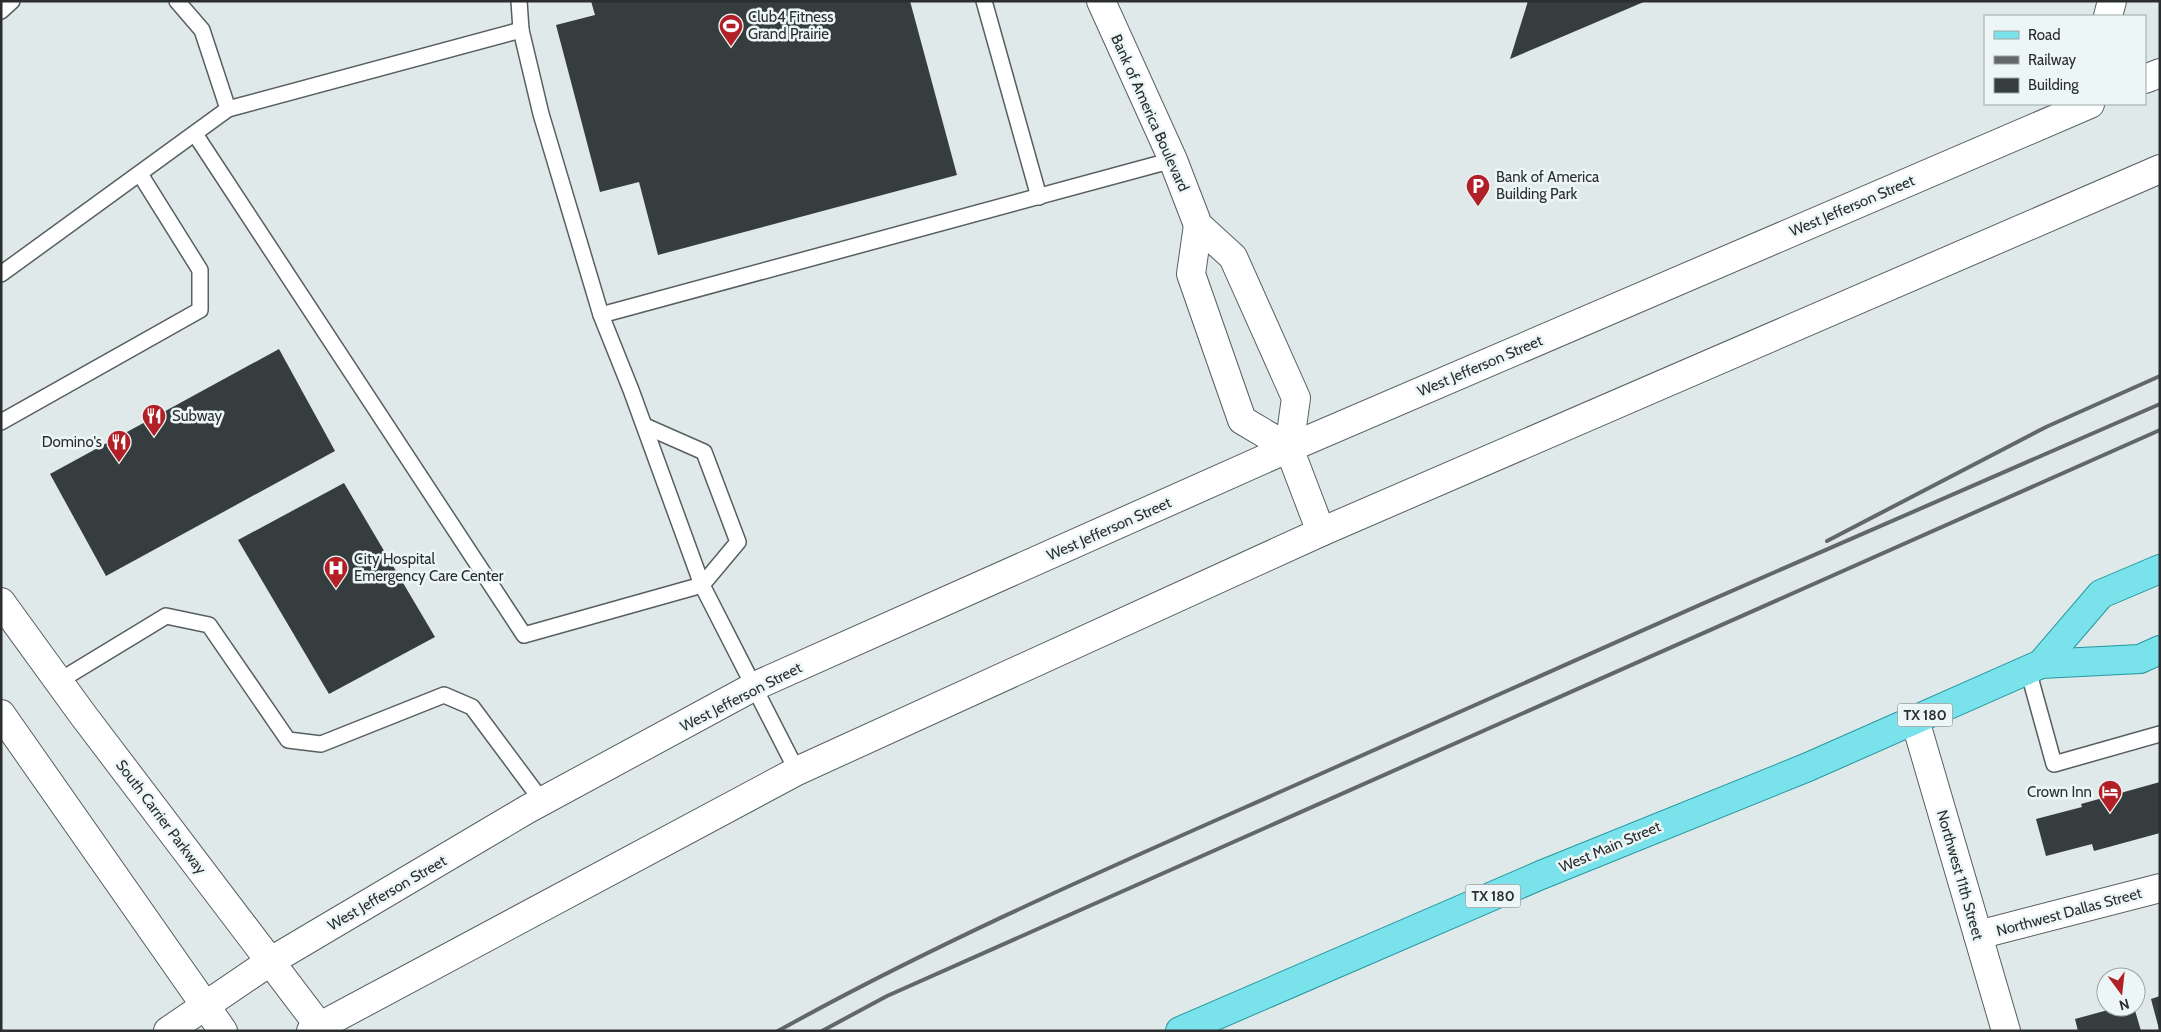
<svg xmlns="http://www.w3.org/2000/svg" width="2161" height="1032" font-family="Cabin,sans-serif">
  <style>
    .building { fill: #353d3e }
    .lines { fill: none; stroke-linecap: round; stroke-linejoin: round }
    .service-casing { stroke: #575f60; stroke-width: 18 }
    .minor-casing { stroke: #575f60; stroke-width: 30 }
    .tertiary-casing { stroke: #575f60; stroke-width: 30 }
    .secondary-casing { stroke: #575f60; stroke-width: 30 }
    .primary-casing { stroke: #2597a0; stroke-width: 30 }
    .service { stroke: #fff; stroke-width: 15 }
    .minor { stroke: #fff; stroke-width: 28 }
    .tertiary { stroke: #fff; stroke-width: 28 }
    .secondary { stroke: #fff; stroke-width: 28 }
    .primary { stroke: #7ae2eb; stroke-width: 28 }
    .rail { stroke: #626869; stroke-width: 4 }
    .labels { text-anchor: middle; stroke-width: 5; stroke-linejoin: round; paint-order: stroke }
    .shield { fill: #ecf6f7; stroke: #646a6a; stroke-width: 1 }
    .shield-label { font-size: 14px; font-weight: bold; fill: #2a2e2e }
    .poi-label { font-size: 15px; fill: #2a2e2e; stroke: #ecf6f7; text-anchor: start }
    .street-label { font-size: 15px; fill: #2a2e2e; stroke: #ecf6f7 }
  </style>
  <rect width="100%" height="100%" fill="#dfe9ea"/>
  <g class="building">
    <polygon points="591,1 910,1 957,175 658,255 639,182 600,192 556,25 595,15"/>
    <polygon points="1528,1 1646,1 1510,59"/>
    <polygon points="279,349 335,451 106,576 50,474"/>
    <polygon points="344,483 435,637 329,694 238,540"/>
    <polygon points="2160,782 2160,833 2094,851 2092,844 2046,856 2036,819 2082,807 2081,804"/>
    <polygon points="2160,996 2160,1029 2159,1029 2151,999"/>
    <polygon points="2119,1007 2134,1007 2141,1031 2078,1031 2075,1019"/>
  </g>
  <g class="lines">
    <defs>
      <g id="service">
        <polyline points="177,1 202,30 228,109"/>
        <polyline points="519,1 521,30 541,114 601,315 631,390 702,585 797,771"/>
        <polyline points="984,1 1039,197"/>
        <polyline points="1,11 12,1"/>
        <polyline points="195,134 524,635 702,585 738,542 704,452 645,426"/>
        <polyline points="1,274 228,109 521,30"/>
        <polyline points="601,315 1173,160"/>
        <polyline points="1,422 200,310 200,270 140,174"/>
        <polyline points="2028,670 2054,764 2160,734"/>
        <polyline points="59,681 166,616 209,625 288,740 321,744 444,695 472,707 542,801"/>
      </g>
      <g id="minor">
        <polyline points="1915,720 2006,1031"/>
        <polyline points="1978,935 2160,888"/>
      </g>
      <g id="tertiary">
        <polyline points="1101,1 1173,160 1198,225 1233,257 1296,398 1289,448 1321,532"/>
        <polyline points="1198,225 1191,274 1242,420 1289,448"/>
      </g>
      <g id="secondary">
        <polyline points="2108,16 2112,1"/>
        <polyline points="2145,79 2160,73"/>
        <polyline points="1,602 83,715 323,1031"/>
        <polyline points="1,714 223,1031"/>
        <polyline points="168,1031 271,961 526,810 755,686 1289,448 2090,104"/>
        <polyline points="311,1031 797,771 1321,532 2160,169"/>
      </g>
      <g id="primary">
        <polyline points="2041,664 2101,594 2160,569"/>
        <polyline points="1180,1031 1541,875 1808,767 2041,664 2140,659 2160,650"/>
      </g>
    </defs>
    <use href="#service" class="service-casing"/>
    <use href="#minor" class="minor-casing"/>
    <use href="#tertiary" class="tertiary-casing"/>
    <use href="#secondary" class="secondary-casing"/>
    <use href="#primary" class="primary-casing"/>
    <use href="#service" class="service"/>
    <use href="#minor" class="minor"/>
    <use href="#tertiary" class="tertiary"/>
    <use href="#secondary" class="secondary"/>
    <use href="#primary" class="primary"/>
    <g class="rail">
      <polyline points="1827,541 2046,427 2160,376"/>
      <path d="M778,1031c180,-100 370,-180 558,-264 274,-123 548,-244 824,-363"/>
      <polyline points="822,1031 887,996 2160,430"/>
    </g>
  </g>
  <defs>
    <symbol id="stadium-pin" viewBox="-11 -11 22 30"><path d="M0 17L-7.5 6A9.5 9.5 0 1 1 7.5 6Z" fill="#b11f27" stroke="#ecf6f7"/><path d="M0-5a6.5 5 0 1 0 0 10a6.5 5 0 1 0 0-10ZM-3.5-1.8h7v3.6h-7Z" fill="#fff"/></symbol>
    <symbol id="parking-pin" viewBox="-11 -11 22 30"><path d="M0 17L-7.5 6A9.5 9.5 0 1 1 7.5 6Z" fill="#b11f27" stroke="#ecf6f7"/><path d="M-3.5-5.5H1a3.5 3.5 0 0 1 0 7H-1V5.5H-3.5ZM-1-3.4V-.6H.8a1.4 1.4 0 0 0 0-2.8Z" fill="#fff"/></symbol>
    <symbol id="restaurant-pin" viewBox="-11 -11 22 30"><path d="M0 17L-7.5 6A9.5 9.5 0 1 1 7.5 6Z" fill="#b11f27" stroke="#ecf6f7"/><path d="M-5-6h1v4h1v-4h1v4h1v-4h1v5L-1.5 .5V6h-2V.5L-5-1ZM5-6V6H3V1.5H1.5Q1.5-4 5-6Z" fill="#fff"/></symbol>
    <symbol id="hospital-pin" viewBox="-11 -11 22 30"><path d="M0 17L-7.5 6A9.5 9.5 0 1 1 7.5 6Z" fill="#b11f27" stroke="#ecf6f7"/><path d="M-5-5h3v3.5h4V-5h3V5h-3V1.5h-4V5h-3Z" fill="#fff"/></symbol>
    <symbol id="hotel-pin" viewBox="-11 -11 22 30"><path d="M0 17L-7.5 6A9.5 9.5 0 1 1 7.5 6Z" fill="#b11f27" stroke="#ecf6f7"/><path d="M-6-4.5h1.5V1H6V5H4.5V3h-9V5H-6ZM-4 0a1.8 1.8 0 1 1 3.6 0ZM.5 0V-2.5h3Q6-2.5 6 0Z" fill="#fff"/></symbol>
  </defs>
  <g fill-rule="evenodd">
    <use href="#stadium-pin" x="717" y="12" width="28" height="38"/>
    <use href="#parking-pin" x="1464" y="172" width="28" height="38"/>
    <use href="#restaurant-pin" x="140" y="402" width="28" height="38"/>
    <use href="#restaurant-pin" x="105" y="428" width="28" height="38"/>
    <use href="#hospital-pin" x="322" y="554" width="28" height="38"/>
    <use href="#hotel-pin" x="2096" y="778" width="28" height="38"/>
  </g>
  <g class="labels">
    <g class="shield">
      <rect x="1897.5" y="703.5" width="55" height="23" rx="4"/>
      <rect x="1465.5" y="884.5" width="55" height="23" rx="4"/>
    </g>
    <g class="shield-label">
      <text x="1925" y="720">TX 180</text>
      <text x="1493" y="901">TX 180</text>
    </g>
    <g class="poi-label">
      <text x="748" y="22">Club4 Fitness<tspan x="748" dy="17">Grand Prairie</tspan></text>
      <text x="1496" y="182">Bank of America<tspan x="1496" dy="17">Building Park</tspan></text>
      <text x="172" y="421">Subway</text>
      <text x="102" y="447" text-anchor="end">Domino's</text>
      <text x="354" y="564">City Hospital<tspan x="354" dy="17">Emergency Care Center</tspan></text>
      <text x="2092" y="797" text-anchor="end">Crown Inn</text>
    </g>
    <g class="street-label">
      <text transform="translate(1150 113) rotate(66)" y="5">Bank of America Boulevard</text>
      <text transform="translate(1852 206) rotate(-23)" y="5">West Jefferson Street</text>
      <text transform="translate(1480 366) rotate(-23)" y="5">West Jefferson Street</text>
      <text transform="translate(1109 529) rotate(-24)" y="5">West Jefferson Street</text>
      <text transform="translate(741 697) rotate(-27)" y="5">West Jefferson Street</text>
      <text transform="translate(161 817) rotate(53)" y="5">South Carrier Parkway</text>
      <text transform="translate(1610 847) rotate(-23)" y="5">West Main Street</text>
      <text transform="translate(1960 875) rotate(74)" y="5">Northwest 11th Street</text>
      <text transform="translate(387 893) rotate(-30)" y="5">West Jefferson Street</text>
      <text transform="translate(2069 912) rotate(-15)" y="5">Northwest Dallas Street</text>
    </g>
  </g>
  <rect width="2161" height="1032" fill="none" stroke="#2a2e2e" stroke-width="5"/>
  <rect x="1984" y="15" width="162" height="90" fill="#ecf6f7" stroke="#9ea6a7"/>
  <rect x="1994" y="31" width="25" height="8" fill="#7ae2eb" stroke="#9ea6a7"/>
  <text x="2028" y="40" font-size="15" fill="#2a2e2e">Road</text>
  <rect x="1994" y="56" width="25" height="8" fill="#626869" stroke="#9ea6a7"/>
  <text x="2028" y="65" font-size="15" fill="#2a2e2e">Railway</text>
  <rect x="1994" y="78" width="25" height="15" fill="#353d3e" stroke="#9ea6a7"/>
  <text x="2028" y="90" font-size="15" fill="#2a2e2e">Building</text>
  <g transform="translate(2121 992) rotate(165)"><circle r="24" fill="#ecf6f7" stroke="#9ea6a7"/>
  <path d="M0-4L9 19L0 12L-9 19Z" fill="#b11f27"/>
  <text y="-8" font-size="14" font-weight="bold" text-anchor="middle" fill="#2a2e2e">N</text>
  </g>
</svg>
